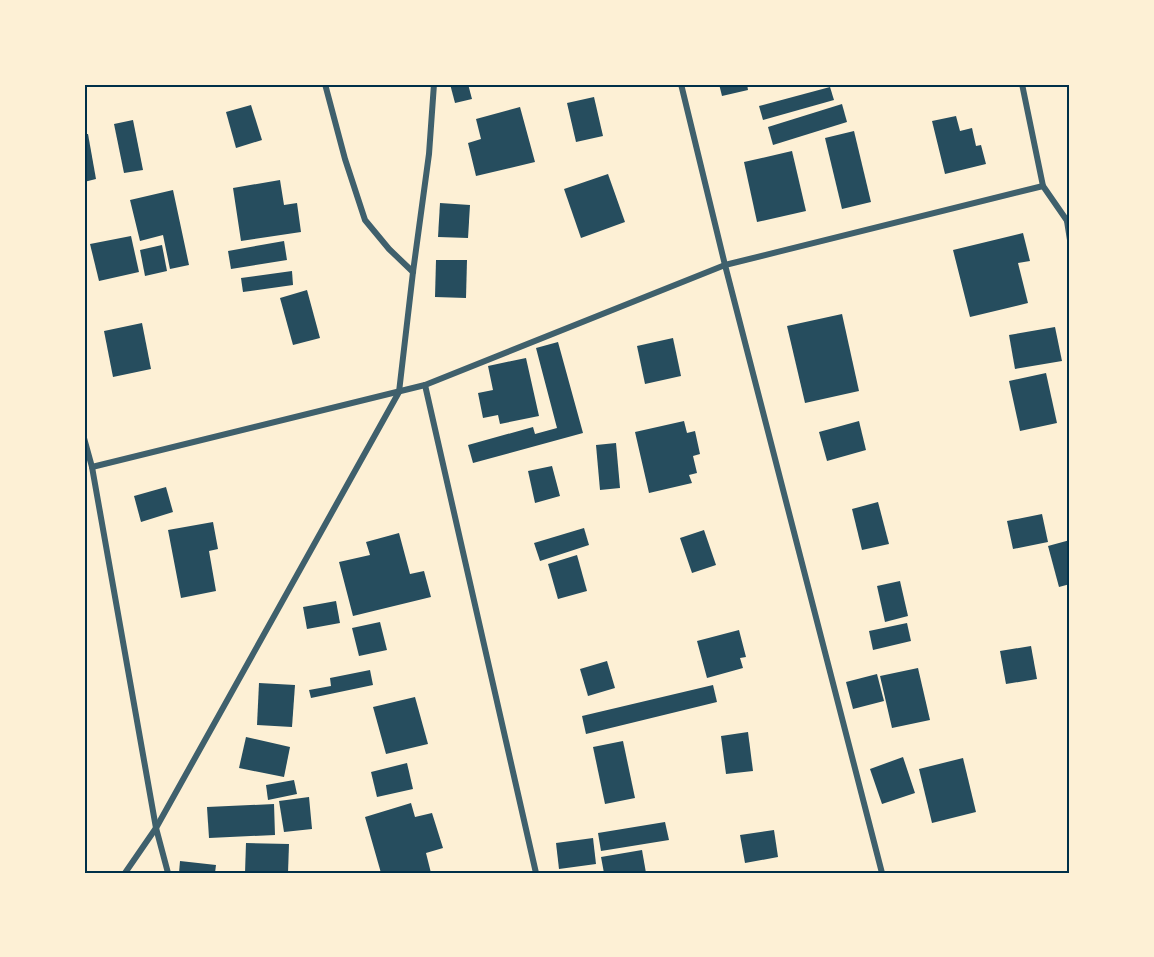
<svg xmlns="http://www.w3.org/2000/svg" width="1154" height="957" font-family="'Crimson Pro',serif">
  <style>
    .building { fill: #264d5e }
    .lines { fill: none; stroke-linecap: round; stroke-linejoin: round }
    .minor { stroke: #3f606c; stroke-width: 6 }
    .neatline { fill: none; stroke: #003049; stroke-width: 2 }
  </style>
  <rect width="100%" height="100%" fill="#fdf0d5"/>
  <g class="building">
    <polygon points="450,84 468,84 472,99 455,103"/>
    <polygon points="719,84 747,84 748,90 722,96"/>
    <polygon points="830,87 834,100 763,120 759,106"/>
    <polygon points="594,97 603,136 576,142 567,103"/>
    <polygon points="842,104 847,122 773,145 768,127"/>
    <polygon points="251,105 262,140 236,148 226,112"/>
    <polygon points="520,107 535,162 476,176 468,143 481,139 476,119"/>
    <polygon points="956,116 960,131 972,128 976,146 981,145 986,164 945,174 932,121"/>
    <polygon points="133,120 143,170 124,173 114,124"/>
    <polygon points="854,131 871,202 842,209 825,138"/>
    <polygon points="84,134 88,134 96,179 84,182"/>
    <polygon points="792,151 806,211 757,222 744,162"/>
    <polygon points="608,174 625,222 581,238 564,189"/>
    <polygon points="280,180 284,205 297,203 301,232 241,241 233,188"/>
    <polygon points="173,190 189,265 170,269 163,235 140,241 130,200"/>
    <polygon points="440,203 470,205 468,238 438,237"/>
    <polygon points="1023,233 1030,261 1018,263 1028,303 970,317 953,250"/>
    <polygon points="131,236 139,272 99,281 90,244"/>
    <polygon points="284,241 287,260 231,269 228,251"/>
    <polygon points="162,245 167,271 145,276 140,250"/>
    <polygon points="436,260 467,260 466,298 435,297"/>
    <polygon points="292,271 293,285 243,292 241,278"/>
    <polygon points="307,290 320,338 293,345 280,298"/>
    <polygon points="842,314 859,391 805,403 787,326"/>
    <polygon points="142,323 151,369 113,377 104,331"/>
    <polygon points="1055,327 1062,361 1015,369 1009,335"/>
    <polygon points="673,338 681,376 645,384 637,346"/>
    <polygon points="558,342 583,433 473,463 468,445 533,427 535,434 557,428 536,348"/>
    <polygon points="526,358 539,416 500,424 498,415 483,418 478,393 493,390 488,366"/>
    <polygon points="1046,373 1057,423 1020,431 1009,381"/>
    <polygon points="684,421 687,433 695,431 700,454 693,456 697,473 689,475 692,483 649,493 635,432"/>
    <polygon points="859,421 866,450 827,461 819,432"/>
    <polygon points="616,443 620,488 600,490 596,445"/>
    <polygon points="552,466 560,496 535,503 528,471"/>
    <polygon points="166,487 173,512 141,522 134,496"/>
    <polygon points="878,502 889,544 862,550 852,509"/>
    <polygon points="1042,514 1048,542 1013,549 1007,521"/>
    <polygon points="213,522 218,549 209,551 216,591 181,598 168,530"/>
    <polygon points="584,528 589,545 540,561 534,543"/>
    <polygon points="704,530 716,565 692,573 680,538"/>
    <polygon points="399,533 410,574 424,571 431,597 353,616 339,562 370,555 366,542"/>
    <polygon points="1070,540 1070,584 1059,587 1048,546"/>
    <polygon points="577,555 587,591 558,599 548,564"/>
    <polygon points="900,581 908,616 885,622 877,586"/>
    <polygon points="336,601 340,623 307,629 303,607"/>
    <polygon points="380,622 387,650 359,656 352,628"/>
    <polygon points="907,623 911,641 873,650 869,631"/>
    <polygon points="739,630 746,657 740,658 743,668 707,678 697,641"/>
    <polygon points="1031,646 1037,679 1006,684 1000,651"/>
    <polygon points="607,661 615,688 588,696 580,669"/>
    <polygon points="918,668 930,720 892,728 880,676"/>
    <polygon points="370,670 373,685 311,698 309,690 331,686 330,678"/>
    <polygon points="877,674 884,701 853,709 846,682"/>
    <polygon points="259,683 295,685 292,727 257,725"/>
    <polygon points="713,685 717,702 586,734 582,716"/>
    <polygon points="415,697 428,744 386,754 373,707"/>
    <polygon points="748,732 753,771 726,774 721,736"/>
    <polygon points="246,737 290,747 284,777 239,768"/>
    <polygon points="623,741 635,798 605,804 593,747"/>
    <polygon points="903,757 915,793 882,804 870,769"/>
    <polygon points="963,758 976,812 932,823 919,769"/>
    <polygon points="407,763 413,789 377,797 371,772"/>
    <polygon points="294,780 297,794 268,800 266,785"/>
    <polygon points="309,797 312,829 284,832 279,801"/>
    <polygon points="411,803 415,817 432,813 443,848 426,853 431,873 381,873 365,817"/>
    <polygon points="274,804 275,835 209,838 207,807"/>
    <polygon points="665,822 669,840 601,851 598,833"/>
    <polygon points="774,830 778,857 745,863 740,835"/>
    <polygon points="593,838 596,864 559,869 556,843"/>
    <polygon points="246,843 289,844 288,873 245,873"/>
    <polygon points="642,850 646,873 604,873 601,857"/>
    <polygon points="180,861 216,865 215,873 179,873"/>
  </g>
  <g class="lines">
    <g class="minor">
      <polyline points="325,84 345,159 365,220 389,249 413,272"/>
      <polyline points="681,84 725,265 882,873"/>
      <polyline points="1022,84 1043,186 1070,225"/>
      <polyline points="1067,221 1070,240"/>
      <polyline points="425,385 536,873"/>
      <polyline points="84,438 92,467 156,828 168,873"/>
      <polyline points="92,467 425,385 725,265 1043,186"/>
      <polyline points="125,873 156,828 399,392 413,272 429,154 434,84"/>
    </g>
  </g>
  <rect width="1154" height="957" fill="none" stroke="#fdf0d5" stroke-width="171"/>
  <rect x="86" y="86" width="982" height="786" class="neatline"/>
</svg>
